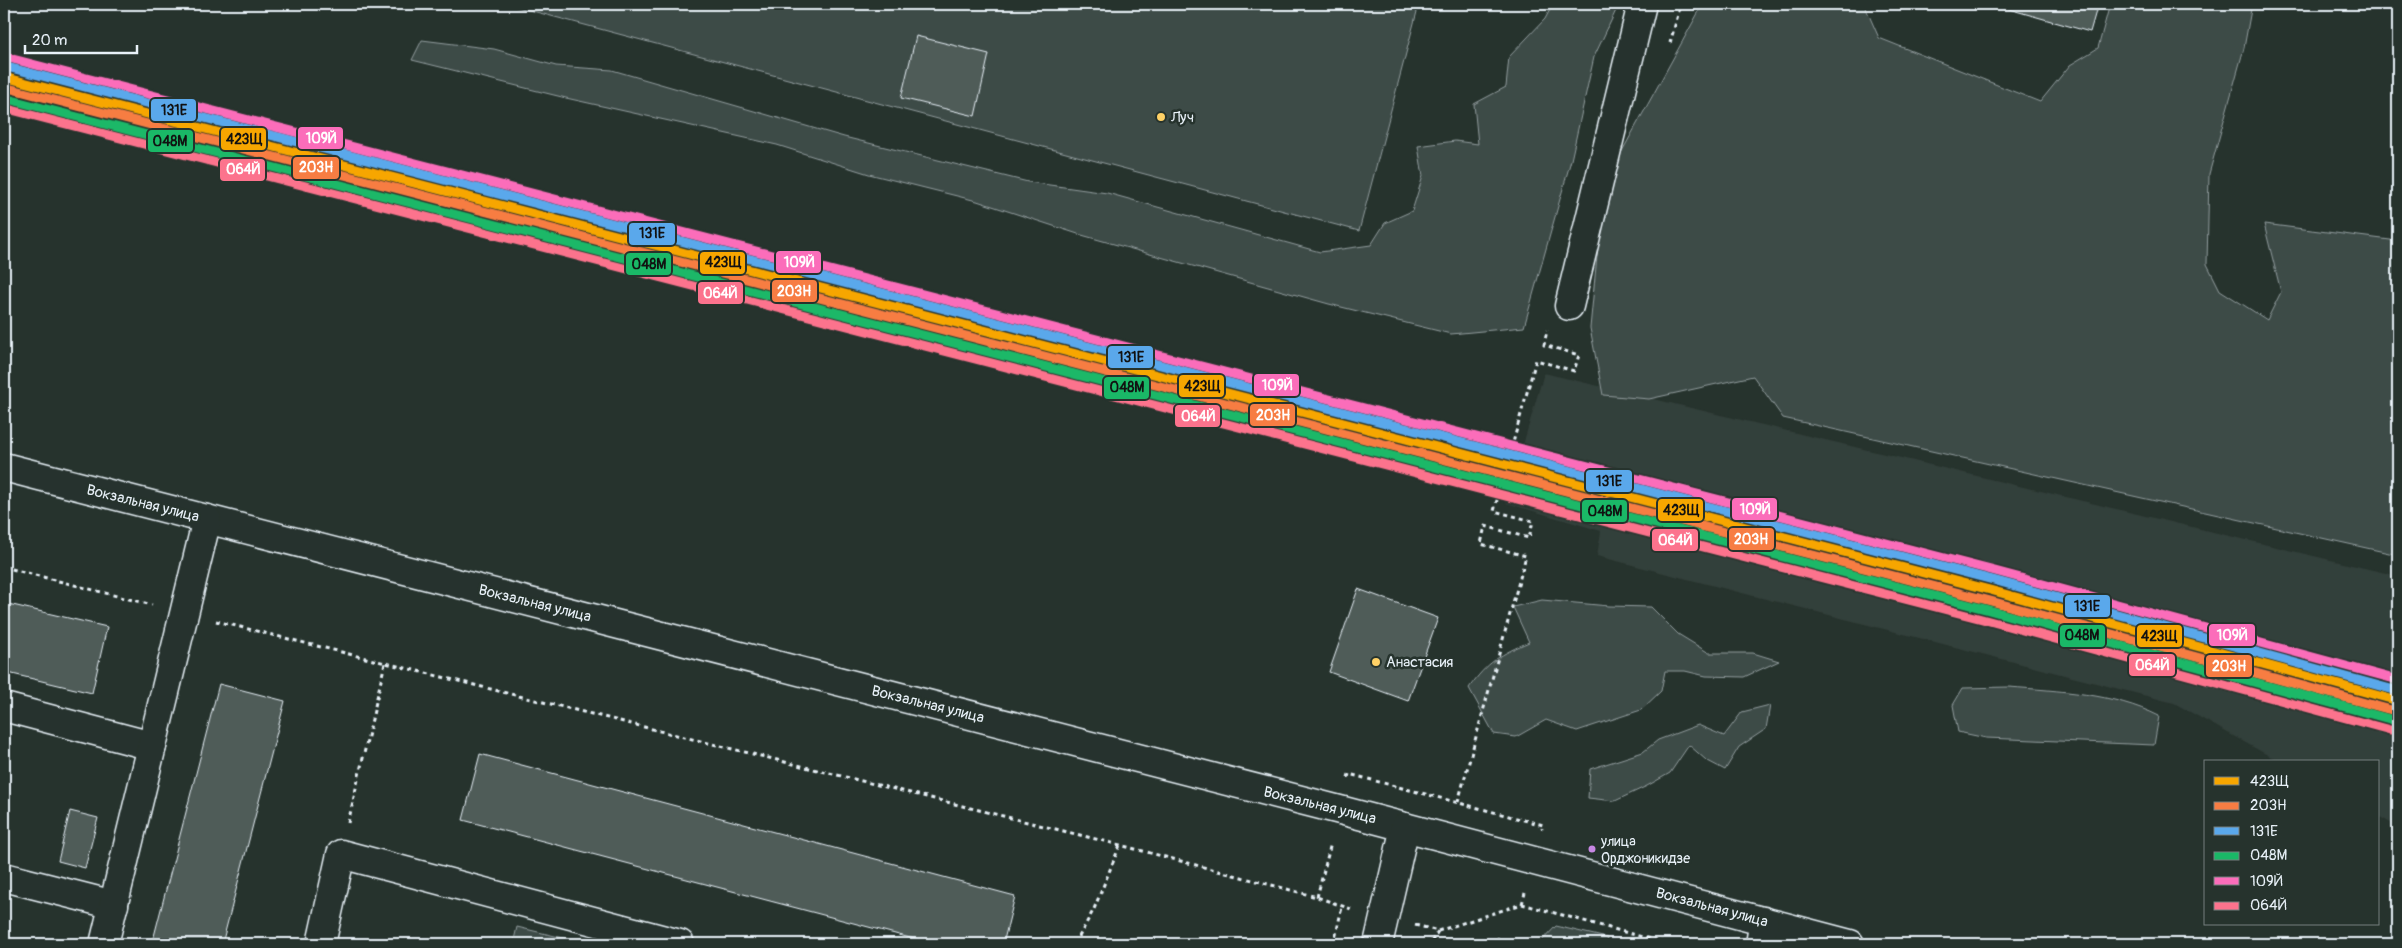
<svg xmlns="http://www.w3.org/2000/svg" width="2402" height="948" font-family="Pangolin,sans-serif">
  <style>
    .built { fill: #333f3a }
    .green { fill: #3e4b47; stroke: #939ea0 }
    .building { fill: #505c59; stroke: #e8f1f8 }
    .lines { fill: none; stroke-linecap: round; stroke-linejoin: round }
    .minor-casing { stroke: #e8f1f8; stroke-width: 31 }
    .path { stroke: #e8f1f8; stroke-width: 3; stroke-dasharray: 4 4; stroke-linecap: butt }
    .minor { stroke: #26332d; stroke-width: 28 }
    .rail-casing { stroke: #e8f1f8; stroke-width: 5.5 }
    .rail { stroke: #26332d; stroke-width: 4; stroke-dasharray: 11; stroke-linecap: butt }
    .rail-1-casing { stroke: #26332d; stroke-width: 12 }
    .rail-2-casing { stroke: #26332d; stroke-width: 12 }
    .rail-3-casing { stroke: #26332d; stroke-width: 12 }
    .rail-4-casing { stroke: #26332d; stroke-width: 12 }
    .rail-5-casing { stroke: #26332d; stroke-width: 12 }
    .rail-6-casing { stroke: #26332d; stroke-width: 12 }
    .rail-1 { stroke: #f7a600; stroke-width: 9 }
    .rail-2 { stroke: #f77d43; stroke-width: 9 }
    .rail-3 { stroke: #5aa8eb; stroke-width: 9 }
    .rail-4 { stroke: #1ab867; stroke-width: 9 }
    .rail-5 { stroke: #fb6dba; stroke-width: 9 }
    .rail-6 { stroke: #fc738d; stroke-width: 9 }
    .poi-dot { fill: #ffd166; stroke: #26332d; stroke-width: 2 }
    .bus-dot { fill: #c787e3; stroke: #26332d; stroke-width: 2 }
    .labels { text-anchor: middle; stroke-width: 5; stroke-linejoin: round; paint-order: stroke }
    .bus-label { font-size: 14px; fill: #e8f1f8; stroke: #26332d; text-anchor: start }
    .poi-label { font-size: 15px; fill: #e8f1f8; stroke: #26332d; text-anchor: start }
    .street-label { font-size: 15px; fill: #e8f1f8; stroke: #26332d }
    .line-badge { stroke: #26332d; stroke-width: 2 }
    .badge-label { font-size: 14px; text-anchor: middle; font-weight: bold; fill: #fff }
    .pale-badge-label { font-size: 14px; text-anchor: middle; font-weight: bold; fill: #111 }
  </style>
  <rect width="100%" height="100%" fill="#26332d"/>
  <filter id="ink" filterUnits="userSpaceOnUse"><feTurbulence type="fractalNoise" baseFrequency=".02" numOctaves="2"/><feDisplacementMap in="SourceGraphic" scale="10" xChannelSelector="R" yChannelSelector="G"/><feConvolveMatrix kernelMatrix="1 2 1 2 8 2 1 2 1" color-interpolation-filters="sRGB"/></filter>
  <g filter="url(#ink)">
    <polygon class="built" points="1544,373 2398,576 2398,827 2378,816 2378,762 2280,762 2174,703 1597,556 1601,531 1506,503"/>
    <g class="green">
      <polygon points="506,4 1419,4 1359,231"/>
      <polygon points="1553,4 1619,4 1594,57 1571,160 1524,327 1451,334 1329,304 1078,234 977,201 869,174 777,145 566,98 412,60 422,40 494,49 556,66 612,70 844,137 1028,182 1107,193 1320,252 1371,245 1385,223 1412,211 1423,176 1418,146 1455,141 1478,144 1474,104 1506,87 1509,57 1545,19"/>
      <polygon points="1703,4 1864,4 1879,38 2040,102 2070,65 2098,48 2110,4 2252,4 2244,48 2209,174 2207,264 2220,290 2267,320 2281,292 2264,224 2398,241 2398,555 1783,418 1753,376 1649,399 1603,395 1590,328 1604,184"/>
      <path d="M1542,600l67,6 42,1 27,27 31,19h44l26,8 -35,16 -38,-1 -21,-5h-20l-4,20 -20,19 -64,21 -31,-11 -30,17 -22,-3 -25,-46c18,-26 32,-34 60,-46l-16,-35z"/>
      <path d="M2009,687c50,4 104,6 150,29l-5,29 -168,-7 -28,-6 -5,-27 10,-17z"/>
      <polygon points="1770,705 1766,729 1739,747 1725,770 1706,760 1689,745 1670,773 1647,786 1615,801 1588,798 1590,769 1643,752 1658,740 1698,725 1724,736 1742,712"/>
      <polygon points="1556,926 1607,938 1606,944 1539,944"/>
      <polygon points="517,927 589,944 513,944"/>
    </g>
    <g class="building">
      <polygon points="1991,4 2098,4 2090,32"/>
      <polygon points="916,36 989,54 975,116 901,98"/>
      <polygon points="1358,589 1438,618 1408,701 1329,672"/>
      <polygon points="4,603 107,627 92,693 4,672"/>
      <polygon points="219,684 285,701 222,944 152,944"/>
      <polygon points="480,754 1015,896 1003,944 933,944 463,820"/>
      <polygon points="70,811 98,818 85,868 58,861"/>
      <polygon points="1498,937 1504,944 1490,944"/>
    </g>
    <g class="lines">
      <defs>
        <g id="minor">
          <polyline points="1569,306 1642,4"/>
          <polyline points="4,467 1340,810 1850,944"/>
          <polyline points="4,707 152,746"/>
          <polyline points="4,877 114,905"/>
          <polyline points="104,944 207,519"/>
          <polyline points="321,944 341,854 680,944"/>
          <polyline points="1378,944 1405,827"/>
          <polyline points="1760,944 1764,921"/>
        </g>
      </defs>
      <use href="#minor" class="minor-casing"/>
      <g class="path">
        <polyline points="1670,43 1681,4"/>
        <polyline points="4,567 152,605"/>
        <polyline points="216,621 1120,845 1317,897 1351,909"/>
        <polyline points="1348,778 1349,774 1543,825 1542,829"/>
        <polyline points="1458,802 1526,556 1481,544 1485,526 1529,538 1533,521 1494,511 1536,360 1574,371 1579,355 1544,345 1547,330"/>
        <polyline points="348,823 385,663"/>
        <polyline points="1317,897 1331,843"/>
        <polyline points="1522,904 1525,893"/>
        <polyline points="1415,925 1438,931 1430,944"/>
        <polyline points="1438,931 1522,904 1668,944"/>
        <polyline points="1075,944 1094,909 1120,845"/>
        <polyline points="1334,944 1342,907"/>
      </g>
      <use href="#minor" class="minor"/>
      <defs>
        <polyline id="rail" points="2206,683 2398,732"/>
      </defs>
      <use href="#rail" class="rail-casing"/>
      <use href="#rail" class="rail"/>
      <defs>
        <polyline id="rail-1" points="4,77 1990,590 2398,701"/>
        <polyline id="rail-2" points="4,87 1987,600 2395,711"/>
        <polyline id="rail-3" points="7,67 1993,580 2398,691"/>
        <polyline id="rail-4" points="4,98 1985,609 2393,720"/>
        <polyline id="rail-5" points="9,58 1995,571 2398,680"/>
        <polyline id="rail-6" points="4,108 1982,619 2390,730"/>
      </defs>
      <use href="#rail-1" class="rail-1-casing"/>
      <use href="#rail-2" class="rail-2-casing"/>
      <use href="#rail-3" class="rail-3-casing"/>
      <use href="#rail-4" class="rail-4-casing"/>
      <use href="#rail-5" class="rail-5-casing"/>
      <use href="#rail-6" class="rail-6-casing"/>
      <use href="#rail-1" class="rail-1"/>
      <use href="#rail-2" class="rail-2"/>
      <use href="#rail-3" class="rail-3"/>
      <use href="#rail-4" class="rail-4"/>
      <use href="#rail-5" class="rail-5"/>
      <use href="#rail-6" class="rail-6"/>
    </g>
  </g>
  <g class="poi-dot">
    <circle cx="1161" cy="117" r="5"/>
    <circle cx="1376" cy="662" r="5"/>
  </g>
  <circle class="bus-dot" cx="1592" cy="849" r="4.5"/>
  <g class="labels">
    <g class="bus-label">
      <text x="1601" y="846">улица<tspan x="1601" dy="17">Орджоникидзе</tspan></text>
    </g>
    <g class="poi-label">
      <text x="1171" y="122">Луч</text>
      <text x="1386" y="667">Анастасия</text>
    </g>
    <g class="street-label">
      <text transform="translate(143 503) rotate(14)" y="5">Вокзальная улица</text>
      <text transform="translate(535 603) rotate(14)" y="5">Вокзальная улица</text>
      <text transform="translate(928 704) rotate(14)" y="5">Вокзальная улица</text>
      <text transform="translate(1320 805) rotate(14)" y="5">Вокзальная улица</text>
      <text transform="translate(1712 907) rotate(15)" y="5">Вокзальная улица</text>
    </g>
  </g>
  <g class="line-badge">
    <rect x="150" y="98" width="47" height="24" rx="5" fill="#5aa8eb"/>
    <rect x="297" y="126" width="47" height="24" rx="5" fill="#fb6dba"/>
    <rect x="220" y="127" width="47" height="24" rx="5" fill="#f7a600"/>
    <rect x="147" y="129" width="47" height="24" rx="5" fill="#1ab867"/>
    <rect x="292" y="156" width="48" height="24" rx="5" fill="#f77d43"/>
    <rect x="219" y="158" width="47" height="24" rx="5" fill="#fc738d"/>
    <rect x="628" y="222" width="48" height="24" rx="5" fill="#5aa8eb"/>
    <rect x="775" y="250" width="47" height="24" rx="5" fill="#fb6dba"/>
    <rect x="699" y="251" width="47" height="24" rx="5" fill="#f7a600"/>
    <rect x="625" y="252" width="47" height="24" rx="5" fill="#1ab867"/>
    <rect x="771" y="279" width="47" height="24" rx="5" fill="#f77d43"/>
    <rect x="697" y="281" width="47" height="24" rx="5" fill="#fc738d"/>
    <rect x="1107" y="345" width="47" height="24" rx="5" fill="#5aa8eb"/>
    <rect x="1253" y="373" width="47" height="24" rx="5" fill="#fb6dba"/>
    <rect x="1178" y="374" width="47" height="24" rx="5" fill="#f7a600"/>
    <rect x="1103" y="376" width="47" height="24" rx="5" fill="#1ab867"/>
    <rect x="1249" y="403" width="47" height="24" rx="5" fill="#f77d43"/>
    <rect x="1174" y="404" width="47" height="24" rx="5" fill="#fc738d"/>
    <rect x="1585" y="469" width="48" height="24" rx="5" fill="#5aa8eb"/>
    <rect x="1731" y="497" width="47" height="24" rx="5" fill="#fb6dba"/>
    <rect x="1657" y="498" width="47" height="24" rx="5" fill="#f7a600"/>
    <rect x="1581" y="499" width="47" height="24" rx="5" fill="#1ab867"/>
    <rect x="1728" y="527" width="47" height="24" rx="5" fill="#f77d43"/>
    <rect x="1651" y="528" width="48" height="24" rx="5" fill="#fc738d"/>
    <rect x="2064" y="594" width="47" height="24" rx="5" fill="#5aa8eb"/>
    <rect x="2208" y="623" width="48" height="24" rx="5" fill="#fb6dba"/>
    <rect x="2059" y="624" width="47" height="24" rx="5" fill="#1ab867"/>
    <rect x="2136" y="624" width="47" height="24" rx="5" fill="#f7a600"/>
    <rect x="2128" y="653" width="48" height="24" rx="5" fill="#fc738d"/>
    <rect x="2205" y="654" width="48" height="24" rx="5" fill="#f77d43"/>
  </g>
  <g class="badge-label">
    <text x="321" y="143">109Й</text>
    <text x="316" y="172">203Н</text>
    <text x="243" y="174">064Й</text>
    <text x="799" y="267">109Й</text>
    <text x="794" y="296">203Н</text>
    <text x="720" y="298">064Й</text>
    <text x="1277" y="390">109Й</text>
    <text x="1273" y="420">203Н</text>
    <text x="1198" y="421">064Й</text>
    <text x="1755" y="514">109Й</text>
    <text x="1751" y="544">203Н</text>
    <text x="1675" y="545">064Й</text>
    <text x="2232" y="640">109Й</text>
    <text x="2152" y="670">064Й</text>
    <text x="2229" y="671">203Н</text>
  </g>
  <g class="pale-badge-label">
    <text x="174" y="115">131Е</text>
    <text x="244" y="144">423Щ</text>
    <text x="170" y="146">048М</text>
    <text x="652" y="238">131Е</text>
    <text x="723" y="267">423Щ</text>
    <text x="649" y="269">048М</text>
    <text x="1131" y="362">131Е</text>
    <text x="1202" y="391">423Щ</text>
    <text x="1127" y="392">048М</text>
    <text x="1609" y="486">131Е</text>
    <text x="1681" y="515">423Щ</text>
    <text x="1605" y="516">048М</text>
    <text x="2087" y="611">131Е</text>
    <text x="2082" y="640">048М</text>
    <text x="2159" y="641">423Щ</text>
  </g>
  <rect width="2402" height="948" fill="none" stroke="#26332d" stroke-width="20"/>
  <rect x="10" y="10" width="2382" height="928" fill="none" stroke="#e8f1f8" stroke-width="2" filter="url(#ink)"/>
  <rect x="2204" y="760" width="175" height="165" fill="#26332d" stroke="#747f7e"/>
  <rect x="2214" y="777" width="25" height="8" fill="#f7a600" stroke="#747f7e"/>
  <text x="2250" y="786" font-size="15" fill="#e8f1f8">423Щ</text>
  <rect x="2214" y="802" width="25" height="8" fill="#f77d43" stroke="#747f7e"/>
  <text x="2250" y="810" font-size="15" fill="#e8f1f8">203Н</text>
  <rect x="2214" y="827" width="25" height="8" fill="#5aa8eb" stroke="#747f7e"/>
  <text x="2250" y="836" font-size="15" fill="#e8f1f8">131Е</text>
  <rect x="2214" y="852" width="25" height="8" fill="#1ab867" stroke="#747f7e"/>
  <text x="2250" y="860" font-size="15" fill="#e8f1f8">048М</text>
  <rect x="2214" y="877" width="25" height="8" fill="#fb6dba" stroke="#747f7e"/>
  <text x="2250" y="886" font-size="15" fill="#e8f1f8">109Й</text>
  <rect x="2214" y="902" width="25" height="8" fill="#fc738d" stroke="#747f7e"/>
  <text x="2250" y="910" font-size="15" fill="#e8f1f8">064Й</text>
  <path d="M25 45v8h112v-8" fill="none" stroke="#e8f1f8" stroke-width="2.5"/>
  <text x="32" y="45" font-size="15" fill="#e8f1f8" stroke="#26332d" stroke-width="4" paint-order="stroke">20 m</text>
</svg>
